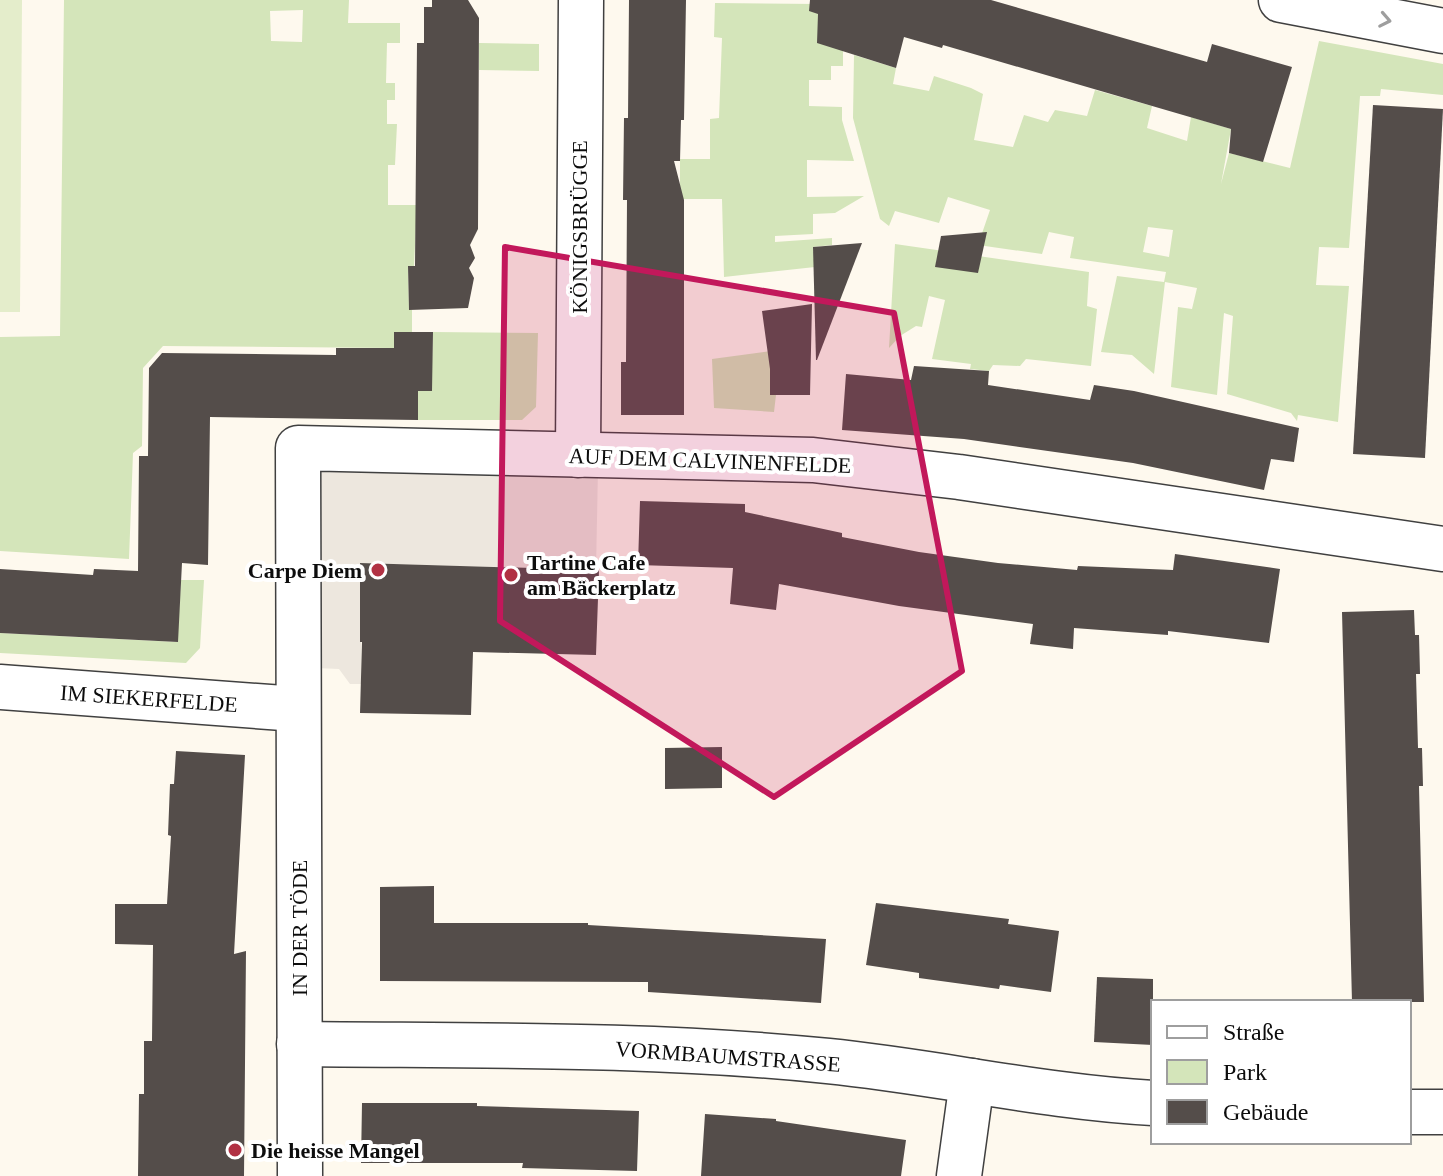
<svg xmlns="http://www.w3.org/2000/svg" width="1443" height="1176" font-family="Georgia,serif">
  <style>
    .green { fill: #d4e5ba; fill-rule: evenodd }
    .pitch { fill: #e4edcb }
    .plaza { fill: #ede7de }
    .building { fill: #544d4a }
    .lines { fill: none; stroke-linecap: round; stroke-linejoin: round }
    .minor-casing { stroke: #404040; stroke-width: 47 }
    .minor { stroke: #fff; stroke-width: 44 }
    .oneway { stroke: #9e9e9e }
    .marked { fill: #c2185b; fill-opacity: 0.2; stroke: #c2185b; stroke-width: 6; stroke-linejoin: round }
    .poi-dot { fill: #b13143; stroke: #fff; stroke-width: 3 }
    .labels { text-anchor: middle; stroke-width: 8; stroke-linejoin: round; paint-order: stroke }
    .street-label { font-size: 22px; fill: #0d0d0d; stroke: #fff }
    .poi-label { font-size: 22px; font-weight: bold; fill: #0d0d0d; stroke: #fff; text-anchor: start }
  </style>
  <rect width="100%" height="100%" fill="#fef9ee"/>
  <g class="green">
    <path d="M64,0h285l-1,23h52v20h-13l-1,40h9v17h-8v24h10l-2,41h-7v40h34l-6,20 -2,41 -6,1 1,42 3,1v22h-18v16l-231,-2 -20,22 -1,78 -9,7 -4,106 -129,-8v-214l60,-1zM303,10l-1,32 -31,-1 -1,-30z"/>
    <polygon points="715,3 818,4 818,16 823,16 843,40 843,66 831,66 831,80 809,80 809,106 842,107 842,120 854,161 807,160 807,197 864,196 835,213 813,214 813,234 775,236 775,242 832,238 832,245 813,247 815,267 724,277 722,199 680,199 680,159 710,159 710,119 719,118 722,38 714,37"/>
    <path d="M1319,41l124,23v31l-62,-6 -1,7h-20l-11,152 -30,-1 -3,38 33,1 -11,136 -40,-7 -1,6 -6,-8 -64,-19 6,-78 -9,-3 -7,82 -46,-8 7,-80 14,2 5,-21 -32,-6 -11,92 -22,-19 -31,-3 16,-76 47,6 2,-10 -96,-14 4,-21 -25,-5 -7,22 -64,-9 12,-35 -42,-13 -9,26 -44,-12 -6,15 -9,-7 -27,-101 1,-63 42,13 -3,16 36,7 5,-15 37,12 12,6 -9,46 39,7 11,-32 24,7 7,-12 32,6 8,-26 57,16 -5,22 40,13 4,-24 40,12 -10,55 8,-31 61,15zM1148,227l25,3 -4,27 -26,-5z"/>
    <polygon points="479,43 539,44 539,71 479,70"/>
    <polygon points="895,244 1089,272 1087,306 1097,309 1091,366 1026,359 1020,366 993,365 989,371 970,369 971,364 932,359 945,300 929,296 922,327 916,326 900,336 889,348"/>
    <polygon points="433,332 538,333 536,407 522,420 418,420 418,391 431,391"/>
    <polygon points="771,351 770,395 776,395 774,412 714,408 712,359"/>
    <polygon points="181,580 204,580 200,648 186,663 0,653 0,633 177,642"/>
  </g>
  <polygon class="pitch" points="0,0 22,0 20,312 0,312"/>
  <polygon class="plaza" points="317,465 598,469 596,570 361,563 361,684 350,684 339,669 316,668"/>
  <g class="building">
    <polygon points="432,0 468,0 479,18 478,229 470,245 475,258 469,268 474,278 468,308 409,310 408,266 415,266 417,43 424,43 424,7 432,7"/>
    <polygon points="629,0 686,0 684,120 681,120 680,161 674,161 684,200 684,415 621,415 621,362 626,362 627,200 623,200 624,118 628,118"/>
    <polygon points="810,0 991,0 1207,62 1212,44 1292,67 1263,162 1229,153 1231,129 943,45 942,48 904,37 896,68 817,43 818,14 809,11"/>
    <polygon points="1373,105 1443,109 1425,458 1353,454"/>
    <polygon points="987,232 978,273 935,267 941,236"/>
    <polygon points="862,243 817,360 816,360 813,247"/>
    <polygon points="812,304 810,395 770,395 770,369 762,311"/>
    <polygon points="394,332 433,332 432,391 418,391 418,420 210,417 208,565 182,563 178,642 0,633 0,569 93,575 94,569 138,571 139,456 148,456 149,368 162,353 336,355 336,348 394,348"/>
    <polygon points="914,366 989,371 988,385 1090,400 1094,385 1134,391 1299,428 1294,462 1271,459 1264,490 1133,463 964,439 842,430 846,374 911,380"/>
    <polygon points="640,501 745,504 745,512 842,533 842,537 919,552 998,563 1077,570 1078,566 1173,570 1175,554 1280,569 1269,643 1168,631 1168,635 1074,628 1073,649 1030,644 1033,624 899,606 779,584 776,610 730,604 733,568 638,565"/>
    <polygon points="360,563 599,570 596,655 473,652 471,715 360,713 362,642 360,642"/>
    <polygon points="1414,610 1415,635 1419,635 1420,674 1416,674 1418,748 1422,748 1423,786 1419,786 1424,1002 1352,1002 1342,612"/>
    <polygon points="722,747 722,788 665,789 665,748"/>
    <polygon points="176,751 245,755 234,954 246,951 244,1176 138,1176 139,1094 144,1094 144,1041 152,1041 153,945 115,944 115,904 167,904 171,836 168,835 170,784 174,784"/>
    <polygon points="434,886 434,923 588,923 588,925 826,939 821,1003 648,992 648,982 380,981 380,887"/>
    <polygon points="876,903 1009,919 1008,924 1059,931 1051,992 1000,985 999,989 919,978 919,973 866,965"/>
    <polygon points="1097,977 1153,979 1153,1045 1094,1042"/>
    <polygon points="362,1103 477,1103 477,1106 639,1111 637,1171 522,1168 523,1163 361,1163"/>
    <polygon points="705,1114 776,1119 776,1121 906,1140 901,1176 701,1176"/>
  </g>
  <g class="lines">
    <defs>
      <g id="minor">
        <polyline points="1281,0 1443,31"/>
        <polyline points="578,455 581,0"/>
        <polyline points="0,687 297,709"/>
        <path d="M299,1044c176,2 353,-1 529,17 109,11 216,36 325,42"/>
        <polyline points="1409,1112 1443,1112"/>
        <polyline points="300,1176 298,448 813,460 959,477 1443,549"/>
        <polyline points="959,1176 972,1081"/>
      </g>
    </defs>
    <use href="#minor" class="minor-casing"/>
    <use href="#minor" class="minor"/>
  </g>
  <defs><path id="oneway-chevron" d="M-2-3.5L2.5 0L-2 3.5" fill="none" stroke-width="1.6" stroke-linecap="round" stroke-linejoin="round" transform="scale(2)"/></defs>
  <use class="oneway" href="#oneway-chevron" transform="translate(1385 20) rotate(11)"/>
  <path class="marked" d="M505,247l389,66 68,358 -188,126 -274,-176z"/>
  <g class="poi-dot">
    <circle cx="378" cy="570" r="8"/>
    <circle cx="511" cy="575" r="8"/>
    <circle cx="235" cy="1150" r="8"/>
  </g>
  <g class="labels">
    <g class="street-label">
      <text transform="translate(579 227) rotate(-90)" y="8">KÖNIGSBRÜGGE</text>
      <text transform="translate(710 460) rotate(2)" y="8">AUF DEM CALVINENFELDE</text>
      <text transform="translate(149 698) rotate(4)" y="8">IM SIEKERFELDE</text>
      <text transform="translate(299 928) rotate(-90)" y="8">IN DER TÖDE</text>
      <text transform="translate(728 1056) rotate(4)" y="8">VORMBAUMSTRASSE</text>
    </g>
    <g class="poi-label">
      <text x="527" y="570">Tartine Cafe<tspan x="527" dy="25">am Bäckerplatz</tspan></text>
      <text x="362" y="578" text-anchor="end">Carpe Diem</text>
      <text x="251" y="1158">Die heisse Mangel</text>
    </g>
  </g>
  <rect x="1151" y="1000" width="260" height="144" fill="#ffffff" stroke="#9e9e9e" stroke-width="2"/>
  <rect x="1167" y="1026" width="40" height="12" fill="#ffffff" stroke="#9e9e9e" stroke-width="2"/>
  <text x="1223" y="1040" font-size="24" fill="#0d0d0d">Straße</text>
  <rect x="1167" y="1060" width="40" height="24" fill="#d4e5ba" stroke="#9e9e9e" stroke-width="2"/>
  <text x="1223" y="1080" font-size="24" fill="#0d0d0d">Park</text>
  <rect x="1167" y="1100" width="40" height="24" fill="#544d4a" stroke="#9e9e9e" stroke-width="2"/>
  <text x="1223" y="1120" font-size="24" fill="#0d0d0d">Gebäude</text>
</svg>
